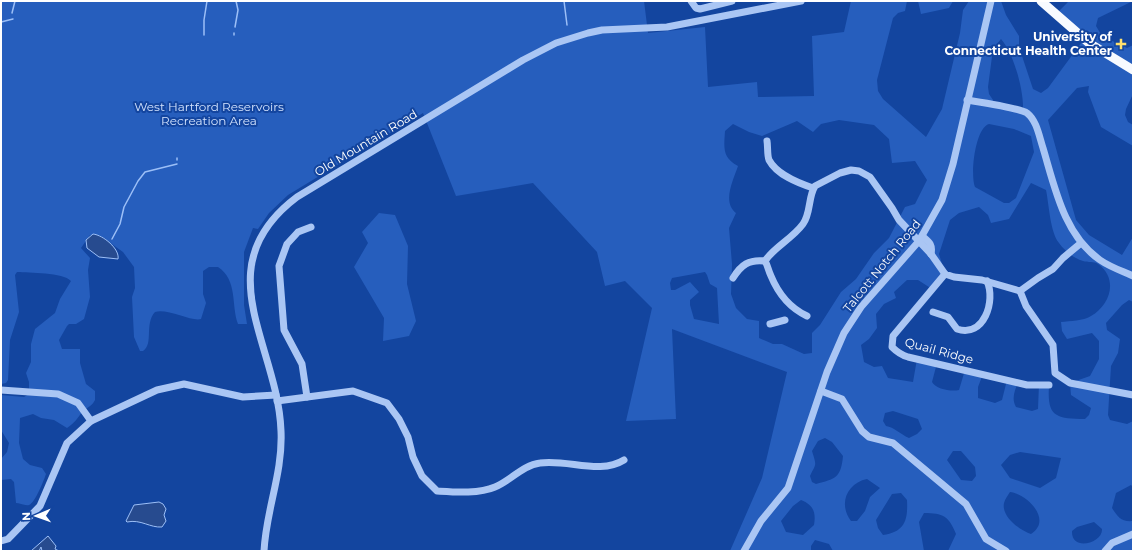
<svg xmlns="http://www.w3.org/2000/svg" width="1134" height="552" font-family="Montserrat,sans-serif">
  <style>
    .green { fill: #265ebd; fill-rule: evenodd }
    .water { fill: #274b8f; stroke: #9cbff7 }
    .lines { fill: none; stroke-linecap: round; stroke-linejoin: round }
    .stream { stroke: #9cbff7; stroke-width: 1.5 }
    .minor { stroke: #aac6f4; stroke-width: 7 }
    .major { stroke: #f7faff; stroke-width: 9 }
    .poi-dot { fill: #ffe06d; stroke: #13459f; stroke-width: 1.5 }
    .labels { text-anchor: middle; stroke-width: 4; stroke-linejoin: round; paint-order: stroke }
    .poi-label { font-size: 12px; font-weight: bold; fill: #fff; stroke: #13459f; text-anchor: end }
    .park-label { font-size: 12px; fill: #d3e3fe; stroke: #13459f }
    .street-label { font-size: 12px; fill: #fff; stroke: #13459f }
  </style>
  <rect width="100%" height="100%" fill="#13459f"/>
  <g class="green">
    <path d="M1,1h643l4,32 57,-6 3,60 49,-5 1,15 56,-1 -2,-60 32,-4 7,-31h56l-2,10 -7,2 -5,5 -16,62 1,11 5,8 43,38 16,-28 18,-76 3,-23 6,-9h32l5,14 13,21v11l14,42 8,4 7,-5 36,-49 -28,-25 12,-12 65,-1 -35,17 -2,8 6,10 25,12 6,-3v49l-7,15 -1,6 3,7 5,3v21l-32,-19 -13,-35 1,-6 -12,2 -29,32 28,100 13,15 33,20 11,-18v65l-4,-2 -7,5 -16,18 1,7 13,9 -2,14 -7,13 -3,49 2,5 17,4 6,-3v66l-2,-2 -15,8 -4,15c6,9 9,14 21,13v30h-185l8,-17c-7,-18 -13,-21 -32,-21l-5,9 5,29h-91l-4,-7 -14,-4 -4,6v5h-81l32,-73 25,-106 -115,-43 4,90 -50,2 26,-113 -27,-27 -20,5 -8,-34 -64,-69 -77,13 -33,-83 -135,82 -19,18 -11,16 -5,-1 -9,24v53l3,19h-9c-7,-19 0,-44 -20,-57h-9l-6,4v23l3,9 -5,16c-9,3 -34,-11 -46,-7 -11,12 -1,32 -12,39h-3l-6,-14 -2,-40 3,-9 -1,-21 -11,-15 -24,-17h-9l-9,13 9,10 -2,12 2,27 -6,22 -8,5h-7l-2,2 -8,14 3,9h18v14l6,21 9,7v9c-3,6 -7,7 -12,11 -5,6 -8,12 -16,17l-13,-8 -13,-2 -8,-4 -13,4 -1,25 4,16 7,6 12,3 4,6c-2,6 -11,29 -17,31 -4,1 -10,-2 -13,-2l-2,-21 -3,-3 -10,1v-21l6,-7 2,-9 -8,-13v-35l23,2 5,-3v-12l-3,-9 5,-11v-18l4,-15 20,-16 5,-14 11,-18c-8,-9 -42,-8 -54,-9l-2,3 4,37 -9,28 -2,40 -2,3 -5,1zM1001,39c13,15 23,52 22,71l-32,-5 2,-5 -4,-6 -1,-7 5,-38zM839,120l35,5 15,14 3,24 23,-2 12,19 -12,24 -10,3 -16,31 -15,15 -18,26 -15,13 -21,33 -8,8v20l-8,1 -22,-10h-9l-14,-6v-17l-12,-2 -11,-11 -5,-14 1,-30 -3,-36 7,-15c-14,-11 -3,-32 2,-47 -16,-9 -14,-18 -13,-35l8,-7 16,8 13,4 35,-15 16,11 8,-8zM989,124l25,5 17,7 3,16 -18,46 -7,5h-5l-29,-16c-5,-12 0,-59 14,-63zM1031,183l15,7c3,14 4,42 13,53 6,8 14,15 24,18 5,2 11,0 15,3 21,15 12,41 -7,52 -8,5 -21,5 -30,6l1,9 5,8 25,-6 7,8v18l-9,17 -20,7 1,12 20,13 -2,7 -4,4c-30,0 -38,-3 -36,-33l-10,-2 -1,25 -6,2 -16,-4c-5,-9 -1,-16 2,-25l-11,-2 -5,20 -7,3 -17,-5v-11l5,-13 -18,-4 -6,20c-8,2 -23,-1 -27,-8l5,-19 -20,-4 -4,23 -25,-4 -6,-12 -8,1 -10,-5 -3,-17 8,-6 8,-11 -1,-14 8,-10 12,-6 -2,-6 13,-12h11l14,9 13,-15 -6,-20 11,-34 9,-7 20,-6 9,8 3,8 18,-4zM705,272l2,3 3,9 7,4 2,36 -25,-5 -4,-14v-5l9,-8 -9,-10 -15,8h-4l-1,-7 2,-5zM893,411l25,8 4,10 -5,5 -8,4c-9,-4 -15,-11 -23,-12l-3,-5 2,-8zM825,438l7,4 11,14c-2,22 -8,23 -27,28l-4,-2 -2,-6c6,-13 7,-9 2,-25l6,-10zM953,451h8l14,16 1,9 -4,5 -11,-1 -14,-20zM1020,452l41,6 -5,20 -16,10 -30,-10 -9,-13 9,-10zM867,479l13,9 -10,9 -5,14 -8,10h-6c-13,-17 -4,-38 16,-42zM1010,492c17,2 43,28 21,42 -10,-3 -30,-17 -27,-31 1,-4 4,-8 6,-11zM901,493l6,7c1,20 -2,32 -24,35l-5,-7 -2,-8 16,-26zM801,500c13,5 15,13 13,25l-11,10 -17,-3 -5,-11 12,-15zM1094,522l8,7c1,14 -31,23 -30,2l5,-4z"/>
    <polygon points="918,1 953,1 949,8 921,14"/>
    <polygon points="379,213 395,215 408,246 407,284 416,321 409,336 383,341 384,318 354,267 368,243 362,232"/>
  </g>
  <g class="water">
    <path d="M93,234c10,1 27,15 25,25l-19,-2 -12,-9 -1,-8z"/>
    <path d="M159,502l4,2 3,5 -2,6 2,6 -4,6c-12,1 -21,-8 -35,-5l-1,-1 8,-16z"/>
    <polygon points="48,536 56,546 55,549 59,551 42,551 41,547 39,551 31,551"/>
  </g>
  <g class="lines">
    <g class="stream">
      <polyline points="564,1 567,25"/>
      <polyline points="12,13 15,1"/>
      <polyline points="1,22 13,19"/>
      <polyline points="235,27 238,10 236,1"/>
      <polyline points="204,35 204,20 207,1"/>
      <polyline points="234,35 234,33"/>
      <polyline points="177,160 177,158"/>
      <polyline points="112,239 120,224 124,207 138,181 145,172 177,164"/>
    </g>
    <g class="minor">
      <polyline points="691,1 696,8 700,9 732,1"/>
      <path d="M967,100c12,2 53,8 60,13 10,8 12,23 16,35 12,40 21,87 57,112 10,7 22,11 33,16"/>
      <path d="M767,141c1,5 0,14 2,19 8,15 29,23 44,28"/>
      <path d="M922,236c7,6 11,8 9,18"/>
      <path d="M765,261c9,-14 27,-22 38,-37 8,-11 5,-27 12,-38l25,-13 11,-3 8,1 11,6 22,31 7,12 32,34 14,20 9,3 28,3 38,11"/>
      <path d="M765,261c3,5 3,9 6,15 7,17 19,32 36,40"/>
      <path d="M945,274l-52,62 -1,11c5,5 9,8 16,10l119,28h22"/>
      <path d="M733,278c8,-13 16,-19 32,-17"/>
      <polyline points="1020,291 1026,306 1053,345 1055,373 1070,383 1133,395"/>
      <polyline points="1020,291 1038,278 1053,269 1063,258 1081,243"/>
      <path d="M933,312l15,5 9,12c27,9 39,-28 30,-48"/>
      <polyline points="770,324 785,320"/>
      <polyline points="1,390 58,394 78,403 91,421 157,390 184,384 243,397 276,395"/>
      <polyline points="821,391 842,399 862,431 869,437 893,443 966,504 986,539 1006,551"/>
      <polyline points="307,397 302,364 284,330 279,266 287,244 298,232 311,227"/>
      <path d="M277,401l76,-10 34,12 12,16 9,18 5,20 9,19 15,15c17,1 42,3 58,-4 15,-6 28,-22 45,-24 28,-4 60,12 84,-3"/>
      <polyline points="1,541 8,539 40,506 67,443 91,421"/>
      <path d="M264,551c2,-41 19,-78 17,-120 -3,-87 -77,-164 16,-234l226,-137 33,-17 32,-10 14,-3 65,-3 134,-26"/>
      <polyline points="744,551 761,521 788,488 827,372 844,333 861,307 919,241 942,200 953,164 991,1"/>
      <polyline points="1105,551 1112,543 1133,534"/>
    </g>
    <polyline class="major" points="1041,1 1089,43 1133,70"/>
  </g>
  <path class="poi-dot" d="M1119 38h4v4h4v4h-4v4h-4v-4h-4v-4h4z"/>
  <g class="labels">
    <g class="poi-label">
      <text x="1112" y="41">University of<tspan x="1112" dy="14">Connecticut Health Center</tspan></text>
    </g>
    <g class="park-label">
      <text x="209" y="111">West Hartford Reservoirs<tspan x="209" dy="14">Recreation Area</tspan></text>
    </g>
    <g class="street-label">
      <text transform="translate(366 143) rotate(-31)" y="4">Old Mountain Road</text>
      <text transform="translate(882 266) rotate(-51)" y="4">Talcott Notch Road</text>
      <text transform="translate(939 351) rotate(15)" y="4">Quail Ridge</text>
    </g>
  </g>
  <rect width="1134" height="552" fill="none" stroke="#ffffff" stroke-width="4"/>
  <g transform="translate(36 516) rotate(268)" stroke="#13459f" stroke-width="3" paint-order="stroke">
  <path d="M0-3L7 15L0 10L-7 15Z" fill="#ffffff"/>
  <text y="-6" font-size="11" font-weight="bold" text-anchor="middle" fill="#ffffff">N</text>
  </g>
</svg>
